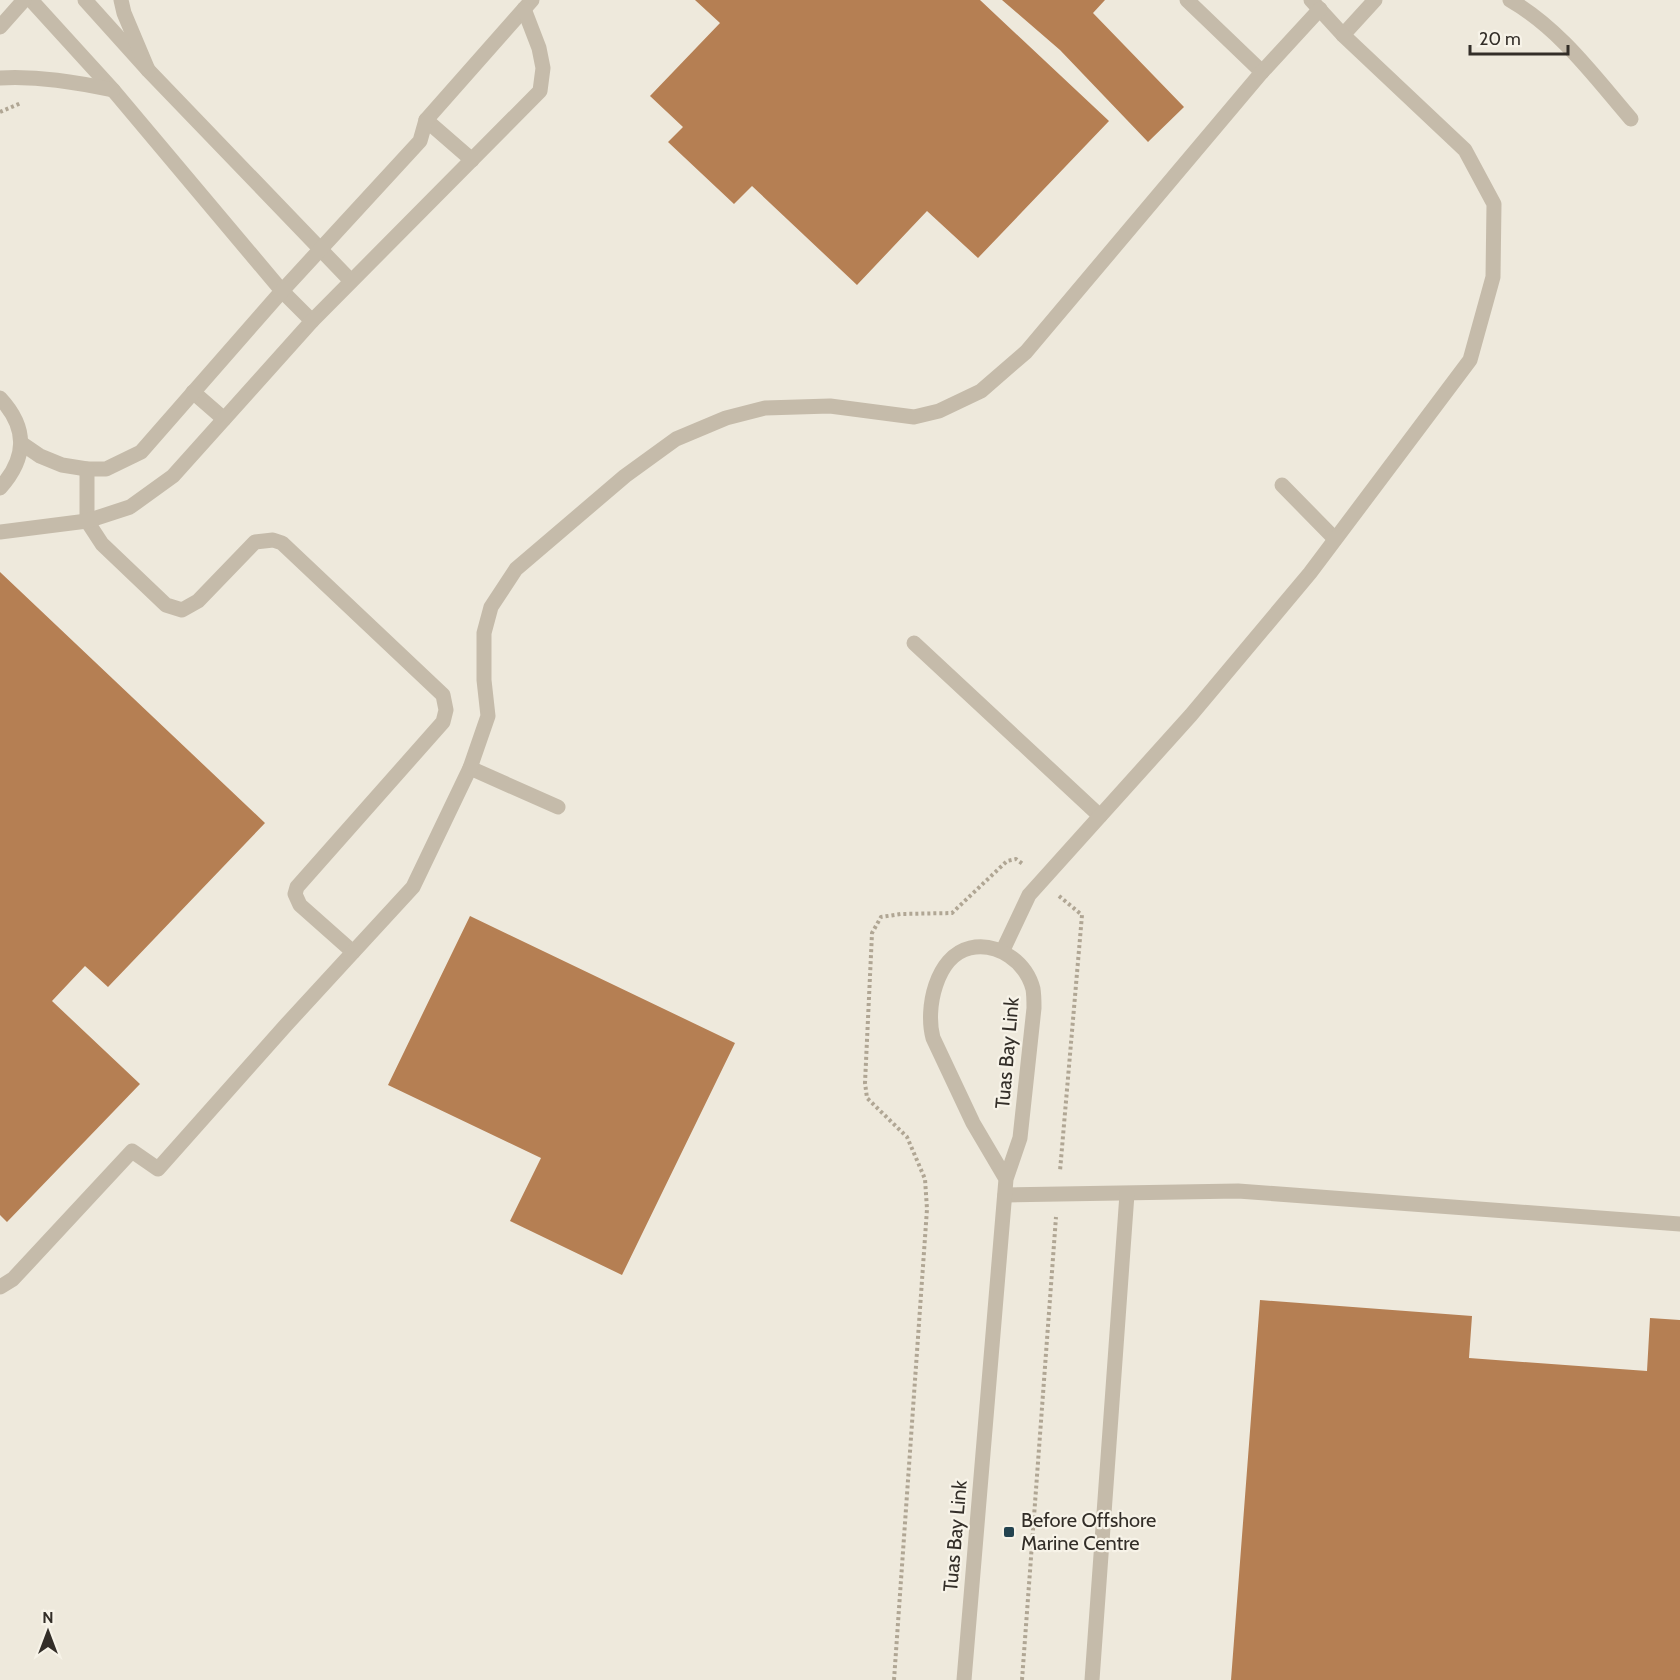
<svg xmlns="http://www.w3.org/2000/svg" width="1680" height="1680" font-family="Cabin,sans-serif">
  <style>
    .building { fill: #b57f53 }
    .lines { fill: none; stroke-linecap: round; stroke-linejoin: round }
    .path { stroke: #b0a694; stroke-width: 4; stroke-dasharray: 3 3; stroke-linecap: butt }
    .service { stroke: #c5bbaa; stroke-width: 15 }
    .minor { stroke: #c5bbaa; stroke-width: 15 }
    .tertiary { stroke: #c5bbaa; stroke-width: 15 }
    .poi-dot { fill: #23434f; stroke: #f7f3e8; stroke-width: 2 }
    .labels { text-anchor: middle; stroke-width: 4.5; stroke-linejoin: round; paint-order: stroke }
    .street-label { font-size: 20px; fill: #332e28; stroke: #f7f3e8 }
    .poi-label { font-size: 20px; fill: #332e28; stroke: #f7f3e8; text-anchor: start }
  </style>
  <rect width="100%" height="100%" fill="#eee9dc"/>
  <g class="building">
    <polygon points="695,0 980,0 1109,121 978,258 927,211 857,285 752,186 734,204 668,142 683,127 650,96 720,23"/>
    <polygon points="1002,0 1105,0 1093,13 1184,107 1148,142 1060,50"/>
    <polygon points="0,572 265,823 108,987 85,966 52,1001 140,1084 7,1222 0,1215"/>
    <polygon points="470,916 735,1043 622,1275 510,1221 541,1158 388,1085"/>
    <polygon points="1260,1300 1472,1316 1469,1358 1647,1371 1650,1318 1680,1320 1680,1680 1231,1680"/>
  </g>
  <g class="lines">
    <g class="path">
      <polyline points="0,112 21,103"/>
      <polyline points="1059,896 1082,915 1060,1171"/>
      <polyline points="894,1680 927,1209 925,1179 907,1137 867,1098 865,1083 872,933 881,917 901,914 952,913 1007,861 1016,859 1024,865"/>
      <polyline points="1022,1680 1056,1217"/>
    </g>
    <g class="service">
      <polyline points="31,0 113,90 282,291 312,321"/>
      <polyline points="85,0 148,70 351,281"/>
      <polyline points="1187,0 1262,72"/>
      <path d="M1510,0c50,29 84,76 121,119"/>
      <polyline points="1343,35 1375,0"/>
      <polyline points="426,120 472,160"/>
      <polyline points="193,392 224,419"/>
      <path d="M0,398c28,30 27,60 0,90"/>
      <polyline points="21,443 40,456 62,465 87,469 106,469 141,452 282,291 420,141 426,120 532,0"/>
      <polyline points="87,469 87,521 102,544 166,605 182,610 198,601 255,542 273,540 282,543 443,695 446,710 443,722 297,887 295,894 300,905 353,952"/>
      <polyline points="1282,485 1335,539"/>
      <polyline points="0,532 87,521 130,507 173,476 312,321 540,91 543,68 539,48 524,9"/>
      <polyline points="914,643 1100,816"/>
      <polyline points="470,768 558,807"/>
      <polyline points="1003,950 1029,895 1191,715 1310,573 1470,360 1493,277 1494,204 1465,150 1343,35 1311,0"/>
      <polyline points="1005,1195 1238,1191 1680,1224"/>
      <polyline points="0,1287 13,1279 132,1151 158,1169 286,1025 413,887 470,768 488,716 484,680 484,633 491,607 516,569 625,476 676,439 726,418 765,408 830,406 914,417 939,411 981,391 1026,352 1262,72 1320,9"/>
      <polyline points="1092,1680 1127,1194"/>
    </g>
    <path class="minor" d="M964,1680l42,-501 14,-41 14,-130c0,-6 0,-13 -1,-19 -7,-27 -35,-47 -63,-41 -34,8 -45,61 -37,90l40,85 33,56"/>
    <g class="tertiary">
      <polyline points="121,0 124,13 148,70"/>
      <polyline points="0,27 24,0"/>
      <path d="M0,78c39,-2 75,4 113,12"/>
    </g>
  </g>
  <rect class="poi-dot" x="1003" y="1526" width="12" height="12" rx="3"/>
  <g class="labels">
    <g class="street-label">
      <text transform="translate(1007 1053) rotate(-85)" y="7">Tuas Bay Link</text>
      <text transform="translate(955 1536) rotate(-85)" y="7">Tuas Bay Link</text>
    </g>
    <g class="poi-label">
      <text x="1021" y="1527">Before Offshore<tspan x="1021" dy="23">Marine Centre</tspan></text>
    </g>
  </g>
  <g transform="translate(48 1632)" stroke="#f7f3e8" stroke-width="4.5" paint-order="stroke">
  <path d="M0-4.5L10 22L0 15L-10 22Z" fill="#332e28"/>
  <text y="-9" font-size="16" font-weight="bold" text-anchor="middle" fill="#332e28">N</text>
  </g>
  <path d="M1470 45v9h98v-9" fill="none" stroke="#332e28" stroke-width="3"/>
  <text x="1479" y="45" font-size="18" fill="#332e28" stroke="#f7f3e8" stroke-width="4.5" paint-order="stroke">20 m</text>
</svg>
